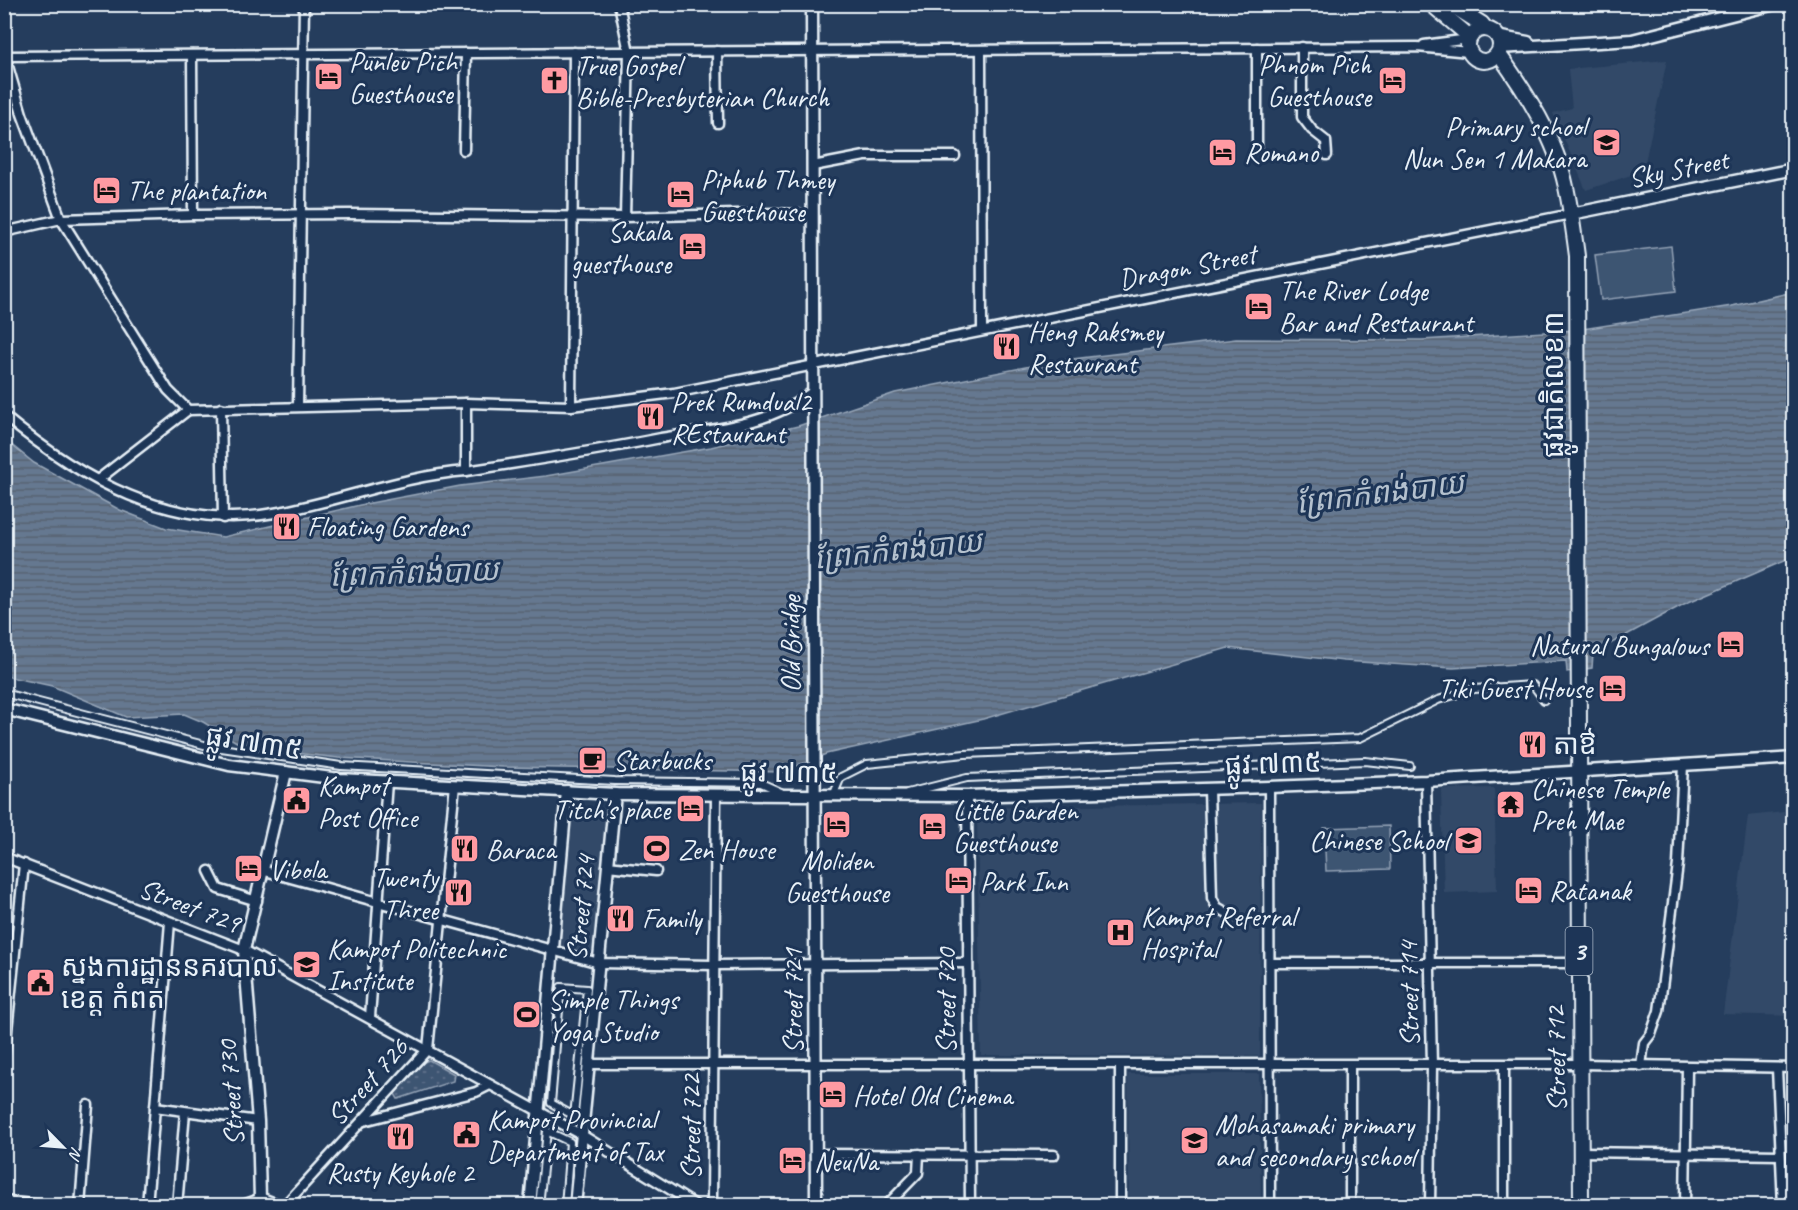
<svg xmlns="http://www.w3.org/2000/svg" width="1798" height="1210" font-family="Caveat,'Noto Sans Khmer',sans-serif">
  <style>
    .built { fill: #334a68 }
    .park { fill: #3e5472; stroke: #93a2b5; stroke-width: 1.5 }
    .garden { fill: url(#garden-dots); stroke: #93a2b5; stroke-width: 1.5 }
    .water { fill: url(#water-rules); stroke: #99a8ba; stroke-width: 1.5 }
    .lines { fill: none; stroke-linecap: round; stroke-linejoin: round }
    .pedestrian-casing { stroke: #e8f1f8; stroke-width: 10 }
    .minor-casing { stroke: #e8f1f8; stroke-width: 13 }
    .tertiary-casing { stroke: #e8f1f8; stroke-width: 15 }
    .trunk-casing { stroke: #e8f1f8; stroke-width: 18 }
    .pedestrian { stroke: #1d3557; stroke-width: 6 }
    .minor { stroke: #1d3557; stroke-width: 8 }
    .tertiary { stroke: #1d3557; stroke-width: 10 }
    .trunk { stroke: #1d3557; stroke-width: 14 }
    .labels { text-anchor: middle; stroke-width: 6; stroke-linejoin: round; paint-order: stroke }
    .shield { fill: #1d3557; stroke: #abb9c8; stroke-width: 1.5 }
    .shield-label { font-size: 27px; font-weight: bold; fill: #e8f1f8 }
    .poi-label { font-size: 28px; fill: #e8f1f8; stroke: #1d3557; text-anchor: start }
    .street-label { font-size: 28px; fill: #e8f1f8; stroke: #1d3557 }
    .water-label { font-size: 30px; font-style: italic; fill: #b4c1ce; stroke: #1d3557 }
  </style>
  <defs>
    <pattern id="garden-dots" width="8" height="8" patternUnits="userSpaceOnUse" patternTransform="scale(1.5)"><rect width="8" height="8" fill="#3e5472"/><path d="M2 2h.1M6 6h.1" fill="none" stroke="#5a6d87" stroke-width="1.8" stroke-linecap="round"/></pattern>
    <pattern id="water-rules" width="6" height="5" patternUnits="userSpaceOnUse" patternTransform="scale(1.5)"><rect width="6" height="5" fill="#657890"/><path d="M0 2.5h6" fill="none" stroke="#576270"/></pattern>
  </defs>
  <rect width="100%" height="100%" fill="#253d5d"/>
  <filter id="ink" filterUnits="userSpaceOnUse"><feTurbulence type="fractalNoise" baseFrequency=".0167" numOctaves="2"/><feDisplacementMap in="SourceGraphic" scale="12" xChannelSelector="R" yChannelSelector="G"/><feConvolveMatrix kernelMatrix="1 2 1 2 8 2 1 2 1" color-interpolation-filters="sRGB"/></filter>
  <g filter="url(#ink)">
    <g class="built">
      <polygon points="1667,60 1643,171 1586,190 1553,113 1572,108 1568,69"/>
      <polygon points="1784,775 1794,775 1793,1016 1723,1014 1748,816 1784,812"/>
      <polygon points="1494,788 1497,891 1444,893 1441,789"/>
      <polygon points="1261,803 1260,1056 981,1055 977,808"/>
      <polygon points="572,805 607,809 592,954 560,947"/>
      <polygon points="1128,1074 1259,1074 1261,1205 1129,1205"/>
    </g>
    <g class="park">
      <polygon points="1671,246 1676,291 1601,300 1595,255"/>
      <polygon points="1389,826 1390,869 1326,871 1324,828"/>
    </g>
    <polygon class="garden" points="429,1060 454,1074 453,1081 398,1099 395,1094 397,1090 424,1062"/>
    <polygon class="water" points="1793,292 1793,557 1684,604 1593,653 1592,668 1567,672 1566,661 1453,668 1344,661 1228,648 983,719 826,754 783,772 503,767 338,758 245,747 203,722 184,714 126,717 52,686 5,676 4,439 34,463 120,510 166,528 223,537 360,505 460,486 546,476 711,447 798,426 895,393 1056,361 1236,339 1422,340 1576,330 1732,306"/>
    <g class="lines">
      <defs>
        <g id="pedestrian">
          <polyline points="4,693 208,746 341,766 615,781 761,783 781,792"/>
          <polyline points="907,793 967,778 1365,761 1410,766"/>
          <polyline points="833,796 841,777 867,764 965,754 1360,738 1438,700 1474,689 1533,685 1544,700"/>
          <polygon points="561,987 587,989 574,1116 551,1103"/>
          <polyline points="539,1206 547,1131 570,1142 565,1206"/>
        </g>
        <g id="minor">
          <polyline points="619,4 629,52 625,217"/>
          <polyline points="1424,45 1469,39"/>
          <polyline points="1302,47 1302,117 1312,130 1326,141 1327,155"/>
          <polyline points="1257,48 1257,148"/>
          <polyline points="981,50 982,329"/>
          <polyline points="717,51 718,123"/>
          <polyline points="192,55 193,215"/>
          <polyline points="4,56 1417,47 1469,52"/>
          <polyline points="5,56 22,114 61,219 168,390 188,410 466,403 571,406 674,393 1571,214"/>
          <polyline points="464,150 466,53"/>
          <polyline points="813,166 865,156 955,156"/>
          <polyline points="4,232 61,219 193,215 350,214 625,217 775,213 812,215"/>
          <polyline points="298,406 304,4"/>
          <polyline points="571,406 574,52"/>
          <polyline points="221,408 223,518"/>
          <path d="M4,416c76,63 168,116 270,97 64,-11 127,-37 192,-42v-68"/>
          <path d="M466,471c65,-10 130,-20 195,-33 51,-9 109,-12 151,-46"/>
          <polyline points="99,479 188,410"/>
          <polyline points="1426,781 1432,1066 1430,1206"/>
          <polyline points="1269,787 1270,1206"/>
          <polyline points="1209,789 1212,898 1217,907 1229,914"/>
          <polyline points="967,796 970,1206"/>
          <polyline points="4,857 244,950 582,1135 697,1206"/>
          <polyline points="607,866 656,871"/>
          <polyline points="209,871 218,889 257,901"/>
          <polyline points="265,871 599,963 713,965 968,963"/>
          <polyline points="1270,963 1579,963"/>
          <polyline points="370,1017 387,782"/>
          <polyline points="4,1060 24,864"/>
          <polyline points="589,1064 1581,1064 1794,1068"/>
          <polyline points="1350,1065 1350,1206"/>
          <polyline points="1641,1066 1644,1043 1651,1034 1659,1011 1678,864 1683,765"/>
          <polyline points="1777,1068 1783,1206"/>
          <polyline points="155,1107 258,1121"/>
          <polyline points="364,1121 476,1092 490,1085"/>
          <polyline points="1581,1152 1780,1155"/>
          <polyline points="817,1154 1054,1155"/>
          <polyline points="4,1201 49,1206"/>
          <polyline points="80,1206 88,1105"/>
          <polyline points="147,1206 170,922"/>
          <polyline points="177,1206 185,1112"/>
          <polyline points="284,1206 428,1049 455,785"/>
          <polyline points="709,1206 712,1199 716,795"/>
          <polyline points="886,1206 918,1173 919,1154"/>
          <polyline points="1120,1206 1120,1066"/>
          <polyline points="1504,1206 1504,1066"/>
          <polyline points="1685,1206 1687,1068"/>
        </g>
        <g id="tertiary">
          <polyline points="812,4 816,1206"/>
          <polyline points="1496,36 1528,42"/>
          <polyline points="1499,48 1632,40 1775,4"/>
          <polyline points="1571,214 1794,169"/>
          <polyline points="4,709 229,765 340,779 615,794 967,796 1269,787 1426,781 1794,758"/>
          <polyline points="260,1199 258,1121 244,950 286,772"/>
          <polyline points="243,1206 262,1199 280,1206"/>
          <polyline points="530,1206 567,791"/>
          <polyline points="575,1206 615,794"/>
        </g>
        <g id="trunk">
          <polyline points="1431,4 1470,37"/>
          <polyline points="1450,4 1482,24 1486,29"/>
          <circle cx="1484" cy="45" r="16"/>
          <path d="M1498,53c28,39 58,86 68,134 5,23 8,46 11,69l4,950"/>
        </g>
      </defs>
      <use href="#pedestrian" class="pedestrian-casing"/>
      <use href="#minor" class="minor-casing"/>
      <use href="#tertiary" class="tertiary-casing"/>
      <use href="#trunk" class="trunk-casing"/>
      <use href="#pedestrian" class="pedestrian"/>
      <use href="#minor" class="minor"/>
      <use href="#tertiary" class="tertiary"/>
      <use href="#trunk" class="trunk"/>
    </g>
  </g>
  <defs>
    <symbol id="hotel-square" viewBox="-11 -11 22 22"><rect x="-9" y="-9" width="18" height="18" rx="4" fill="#ff9aa2" stroke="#1d3557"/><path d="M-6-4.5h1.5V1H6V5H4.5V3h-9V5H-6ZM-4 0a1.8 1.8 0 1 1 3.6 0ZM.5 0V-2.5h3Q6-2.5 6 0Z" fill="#111"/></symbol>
    <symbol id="church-square" viewBox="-11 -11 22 22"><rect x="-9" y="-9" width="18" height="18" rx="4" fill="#ff9aa2" stroke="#1d3557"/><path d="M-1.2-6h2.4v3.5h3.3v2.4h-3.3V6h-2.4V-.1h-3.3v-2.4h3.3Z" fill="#111"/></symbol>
    <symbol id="school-square" viewBox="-11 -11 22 22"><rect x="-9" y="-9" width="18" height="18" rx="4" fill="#ff9aa2" stroke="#1d3557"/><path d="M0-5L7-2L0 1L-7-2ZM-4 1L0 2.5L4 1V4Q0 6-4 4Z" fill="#111"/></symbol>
    <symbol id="restaurant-square" viewBox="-11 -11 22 22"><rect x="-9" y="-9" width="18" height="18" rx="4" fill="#ff9aa2" stroke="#1d3557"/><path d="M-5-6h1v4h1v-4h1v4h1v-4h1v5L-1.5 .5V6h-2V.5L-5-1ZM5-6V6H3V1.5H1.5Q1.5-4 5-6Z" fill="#111"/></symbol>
    <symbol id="cafe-square" viewBox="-11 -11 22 22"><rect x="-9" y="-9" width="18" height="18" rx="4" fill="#ff9aa2" stroke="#1d3557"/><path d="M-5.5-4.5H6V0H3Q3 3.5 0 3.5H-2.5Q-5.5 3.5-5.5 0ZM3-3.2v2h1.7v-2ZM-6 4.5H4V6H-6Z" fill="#111"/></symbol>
    <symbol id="civic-square" viewBox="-11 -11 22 22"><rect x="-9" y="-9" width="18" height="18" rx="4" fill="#ff9aa2" stroke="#1d3557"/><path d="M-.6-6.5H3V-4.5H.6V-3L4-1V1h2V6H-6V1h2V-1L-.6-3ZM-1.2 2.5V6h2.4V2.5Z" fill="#111"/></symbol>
    <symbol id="temple-square" viewBox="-11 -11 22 22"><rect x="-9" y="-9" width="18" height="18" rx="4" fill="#ff9aa2" stroke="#1d3557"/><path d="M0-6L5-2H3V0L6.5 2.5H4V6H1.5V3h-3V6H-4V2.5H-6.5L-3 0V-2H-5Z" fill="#111"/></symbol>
    <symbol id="stadium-square" viewBox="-11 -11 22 22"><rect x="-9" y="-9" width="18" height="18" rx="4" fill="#ff9aa2" stroke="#1d3557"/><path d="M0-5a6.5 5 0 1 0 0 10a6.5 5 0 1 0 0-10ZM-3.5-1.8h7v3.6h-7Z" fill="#111"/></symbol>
    <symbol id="hospital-square" viewBox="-11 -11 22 22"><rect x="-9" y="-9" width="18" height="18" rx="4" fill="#ff9aa2" stroke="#1d3557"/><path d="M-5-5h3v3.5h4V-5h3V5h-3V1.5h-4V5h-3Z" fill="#111"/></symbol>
    <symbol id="university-square" viewBox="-11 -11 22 22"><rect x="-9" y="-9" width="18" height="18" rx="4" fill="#ff9aa2" stroke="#1d3557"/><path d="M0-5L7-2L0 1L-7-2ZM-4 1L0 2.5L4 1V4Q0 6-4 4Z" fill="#111"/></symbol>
  </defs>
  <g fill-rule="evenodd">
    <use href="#hotel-square" x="312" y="60" width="33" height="33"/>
    <use href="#hotel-square" x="1376" y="64" width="33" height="33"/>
    <use href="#church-square" x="538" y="64" width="33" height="33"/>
    <use href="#school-square" x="1590" y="126" width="33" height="33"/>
    <use href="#hotel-square" x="1206" y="136" width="33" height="33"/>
    <use href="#hotel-square" x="90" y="174" width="33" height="33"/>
    <use href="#hotel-square" x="664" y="178" width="33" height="33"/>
    <use href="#hotel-square" x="676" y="230" width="33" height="33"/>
    <use href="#hotel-square" x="1242" y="290" width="33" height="33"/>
    <use href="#restaurant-square" x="990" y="330" width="33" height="33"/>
    <use href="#restaurant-square" x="634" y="400" width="33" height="33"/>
    <use href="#restaurant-square" x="270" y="510" width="33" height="33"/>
    <use href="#hotel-square" x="1714" y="628" width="33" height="33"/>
    <use href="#hotel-square" x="1596" y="672" width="33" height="33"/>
    <use href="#restaurant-square" x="1516" y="728" width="33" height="33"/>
    <use href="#cafe-square" x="576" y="744" width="33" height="33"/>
    <use href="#civic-square" x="280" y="784" width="33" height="33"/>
    <use href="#temple-square" x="1494" y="788" width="33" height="33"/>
    <use href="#hotel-square" x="674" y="792" width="33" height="33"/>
    <use href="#hotel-square" x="820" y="808" width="33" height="33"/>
    <use href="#hotel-square" x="916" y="810" width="33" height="33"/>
    <use href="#school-square" x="1452" y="824" width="33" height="33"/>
    <use href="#restaurant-square" x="448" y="832" width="33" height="33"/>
    <use href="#stadium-square" x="640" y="832" width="33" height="33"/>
    <use href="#hotel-square" x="232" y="852" width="33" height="33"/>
    <use href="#hotel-square" x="942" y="864" width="33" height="33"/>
    <use href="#hotel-square" x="1512" y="874" width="33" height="33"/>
    <use href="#restaurant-square" x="442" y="876" width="33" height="33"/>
    <use href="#restaurant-square" x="604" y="902" width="33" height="33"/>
    <use href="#hospital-square" x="1104" y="916" width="33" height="33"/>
    <use href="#university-square" x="290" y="948" width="33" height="33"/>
    <use href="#civic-square" x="24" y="966" width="33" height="33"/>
    <use href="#stadium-square" x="510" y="998" width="33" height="33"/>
    <use href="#hotel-square" x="816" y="1078" width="33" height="33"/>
    <use href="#civic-square" x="450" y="1118" width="33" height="33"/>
    <use href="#restaurant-square" x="384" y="1120" width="33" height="33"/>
    <use href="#school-square" x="1178" y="1124" width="33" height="33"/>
    <use href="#hotel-square" x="776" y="1144" width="33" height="33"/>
  </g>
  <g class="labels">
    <rect class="shield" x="1565.5" y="927" width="27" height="48" rx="4.5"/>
    <g class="shield-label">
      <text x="1579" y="960">3</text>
    </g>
    <g class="poi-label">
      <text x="349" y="71">Punleu Pich<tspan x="349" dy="32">Guesthouse</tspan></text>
      <text x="1371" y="74" text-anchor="end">Phnom Pich<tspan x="1371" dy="32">Guesthouse</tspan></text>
      <text x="576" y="75">True Gospel<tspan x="576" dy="32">Bible-Presbyterian Church</tspan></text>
      <text x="1586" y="136" text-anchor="end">Primary school<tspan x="1586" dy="32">Nun Sen 1 Makara</tspan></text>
      <text x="1244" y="162">Romano</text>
      <text x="701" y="189">Piphub Thmey<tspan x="701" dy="32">Guesthouse</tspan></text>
      <text x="127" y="200">The plantation</text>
      <text x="671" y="241" text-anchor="end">Sakala<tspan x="671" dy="32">guesthouse</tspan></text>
      <text x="1279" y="300">The River Lodge<tspan x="1279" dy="32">Bar and Restaurant</tspan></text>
      <text x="1028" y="341">Heng Raksmey<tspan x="1028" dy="32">Restaurant</tspan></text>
      <text x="671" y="411">Prek Rumdual2<tspan x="671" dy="32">REstaurant</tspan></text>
      <text x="307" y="536">Floating Gardens</text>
      <text x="1709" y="655" text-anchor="end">Natural Bungalows</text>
      <text x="1592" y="698" text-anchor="end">Tiki Guest House</text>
      <text x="1553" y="754">តាឳ</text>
      <text x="613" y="770">Starbucks</text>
      <text x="318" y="795">Kampot<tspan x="318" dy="32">Post Office</tspan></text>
      <text x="1531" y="798">Chinese Temple<tspan x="1531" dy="32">Preh Mae</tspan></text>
      <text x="670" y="819" text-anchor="end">Titch's place</text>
      <text x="953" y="820">Little Garden<tspan x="953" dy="32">Guesthouse</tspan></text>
      <text x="1448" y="850" text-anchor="end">Chinese School</text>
      <text x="486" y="859">Baraca</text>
      <text x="678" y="859">Zen House</text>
      <text x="837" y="870" text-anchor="middle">Moliden<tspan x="837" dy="32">Guesthouse</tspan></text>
      <text x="269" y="879">Vibola</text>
      <text x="438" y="887" text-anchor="end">Twenty<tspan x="438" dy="32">Three</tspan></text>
      <text x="980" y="891">Park Inn</text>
      <text x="1549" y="900">Ratanak</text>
      <text x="1141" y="926">Kampot Referral<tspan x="1141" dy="32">Hospital</tspan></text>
      <text x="642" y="928">Family</text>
      <text x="327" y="958">Kampot Politechnic<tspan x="327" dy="32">Institute</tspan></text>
      <text x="61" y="976">ស្នងការដ្ឋាននគរបាល<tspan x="61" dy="32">ខេត្ត កំពត</tspan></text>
      <text x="548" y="1009">Simple Things<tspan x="548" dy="32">Yoga Studio</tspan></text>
      <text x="853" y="1105">Hotel Old Cinema</text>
      <text x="487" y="1129">Kampot Provincial<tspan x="487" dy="32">Department of Tax</tspan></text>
      <text x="1215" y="1134">Mohasamaki primary<tspan x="1215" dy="32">and secondary school</tspan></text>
      <text x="814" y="1171">NeuNa</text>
      <text x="400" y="1182" text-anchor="middle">Rusty Keyhole 2</text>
    </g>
    <g class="street-label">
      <text transform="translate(1678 168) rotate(-11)" y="10">Sky Street</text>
      <text transform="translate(1187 266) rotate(-11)" y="10">Dragon Street</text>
      <text transform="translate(1553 385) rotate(-90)" y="10">ផ្លូវជាតិលេខ៣</text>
      <text transform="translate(790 644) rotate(-90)" y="10">Old Bridge</text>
      <text transform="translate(254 742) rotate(9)" y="10">ផ្លូវ ៧៣៥</text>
      <text transform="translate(1273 763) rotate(-2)" y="10">ផ្លូវ ៧៣៥</text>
      <text transform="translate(789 772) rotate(1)" y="10">ផ្លូវ ៧៣៥</text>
      <text transform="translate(190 905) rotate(21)" y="10">Street 729</text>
      <text transform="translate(580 908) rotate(-85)" y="10">Street 724</text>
      <text transform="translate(1408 994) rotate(-91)" y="10">Street 714</text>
      <text transform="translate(792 1001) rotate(-90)" y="10">Street 721</text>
      <text transform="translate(945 1001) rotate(-90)" y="10">Street 720</text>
      <text transform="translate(1555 1059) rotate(-91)" y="10">Street 712</text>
      <text transform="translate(367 1081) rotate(-48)" y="10">Street 726</text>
      <text transform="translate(230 1093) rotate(-94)" y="10">Street 730</text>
      <text transform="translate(690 1127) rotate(-90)" y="10">Street 722</text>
    </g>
    <g class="water-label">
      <text transform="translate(1380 493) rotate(-7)" y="10">ព្រែកកំពង់បាយ</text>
      <text transform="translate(898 550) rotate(-6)" y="10">ព្រែកកំពង់បាយ</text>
      <text transform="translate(414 573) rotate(-2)" y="10">ព្រែកកំពង់បាយ</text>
    </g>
  </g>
  <rect width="1798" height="1210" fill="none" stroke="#1d3557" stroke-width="24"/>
  <rect x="12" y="12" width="1774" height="1186" fill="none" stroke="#e8f1f8" stroke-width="2" filter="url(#ink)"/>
  <g transform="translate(63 1147) rotate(115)" stroke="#1d3557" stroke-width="4.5" paint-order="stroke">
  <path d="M0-4.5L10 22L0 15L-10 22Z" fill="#e8f1f8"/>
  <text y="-9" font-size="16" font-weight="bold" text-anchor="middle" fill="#e8f1f8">N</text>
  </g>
</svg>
